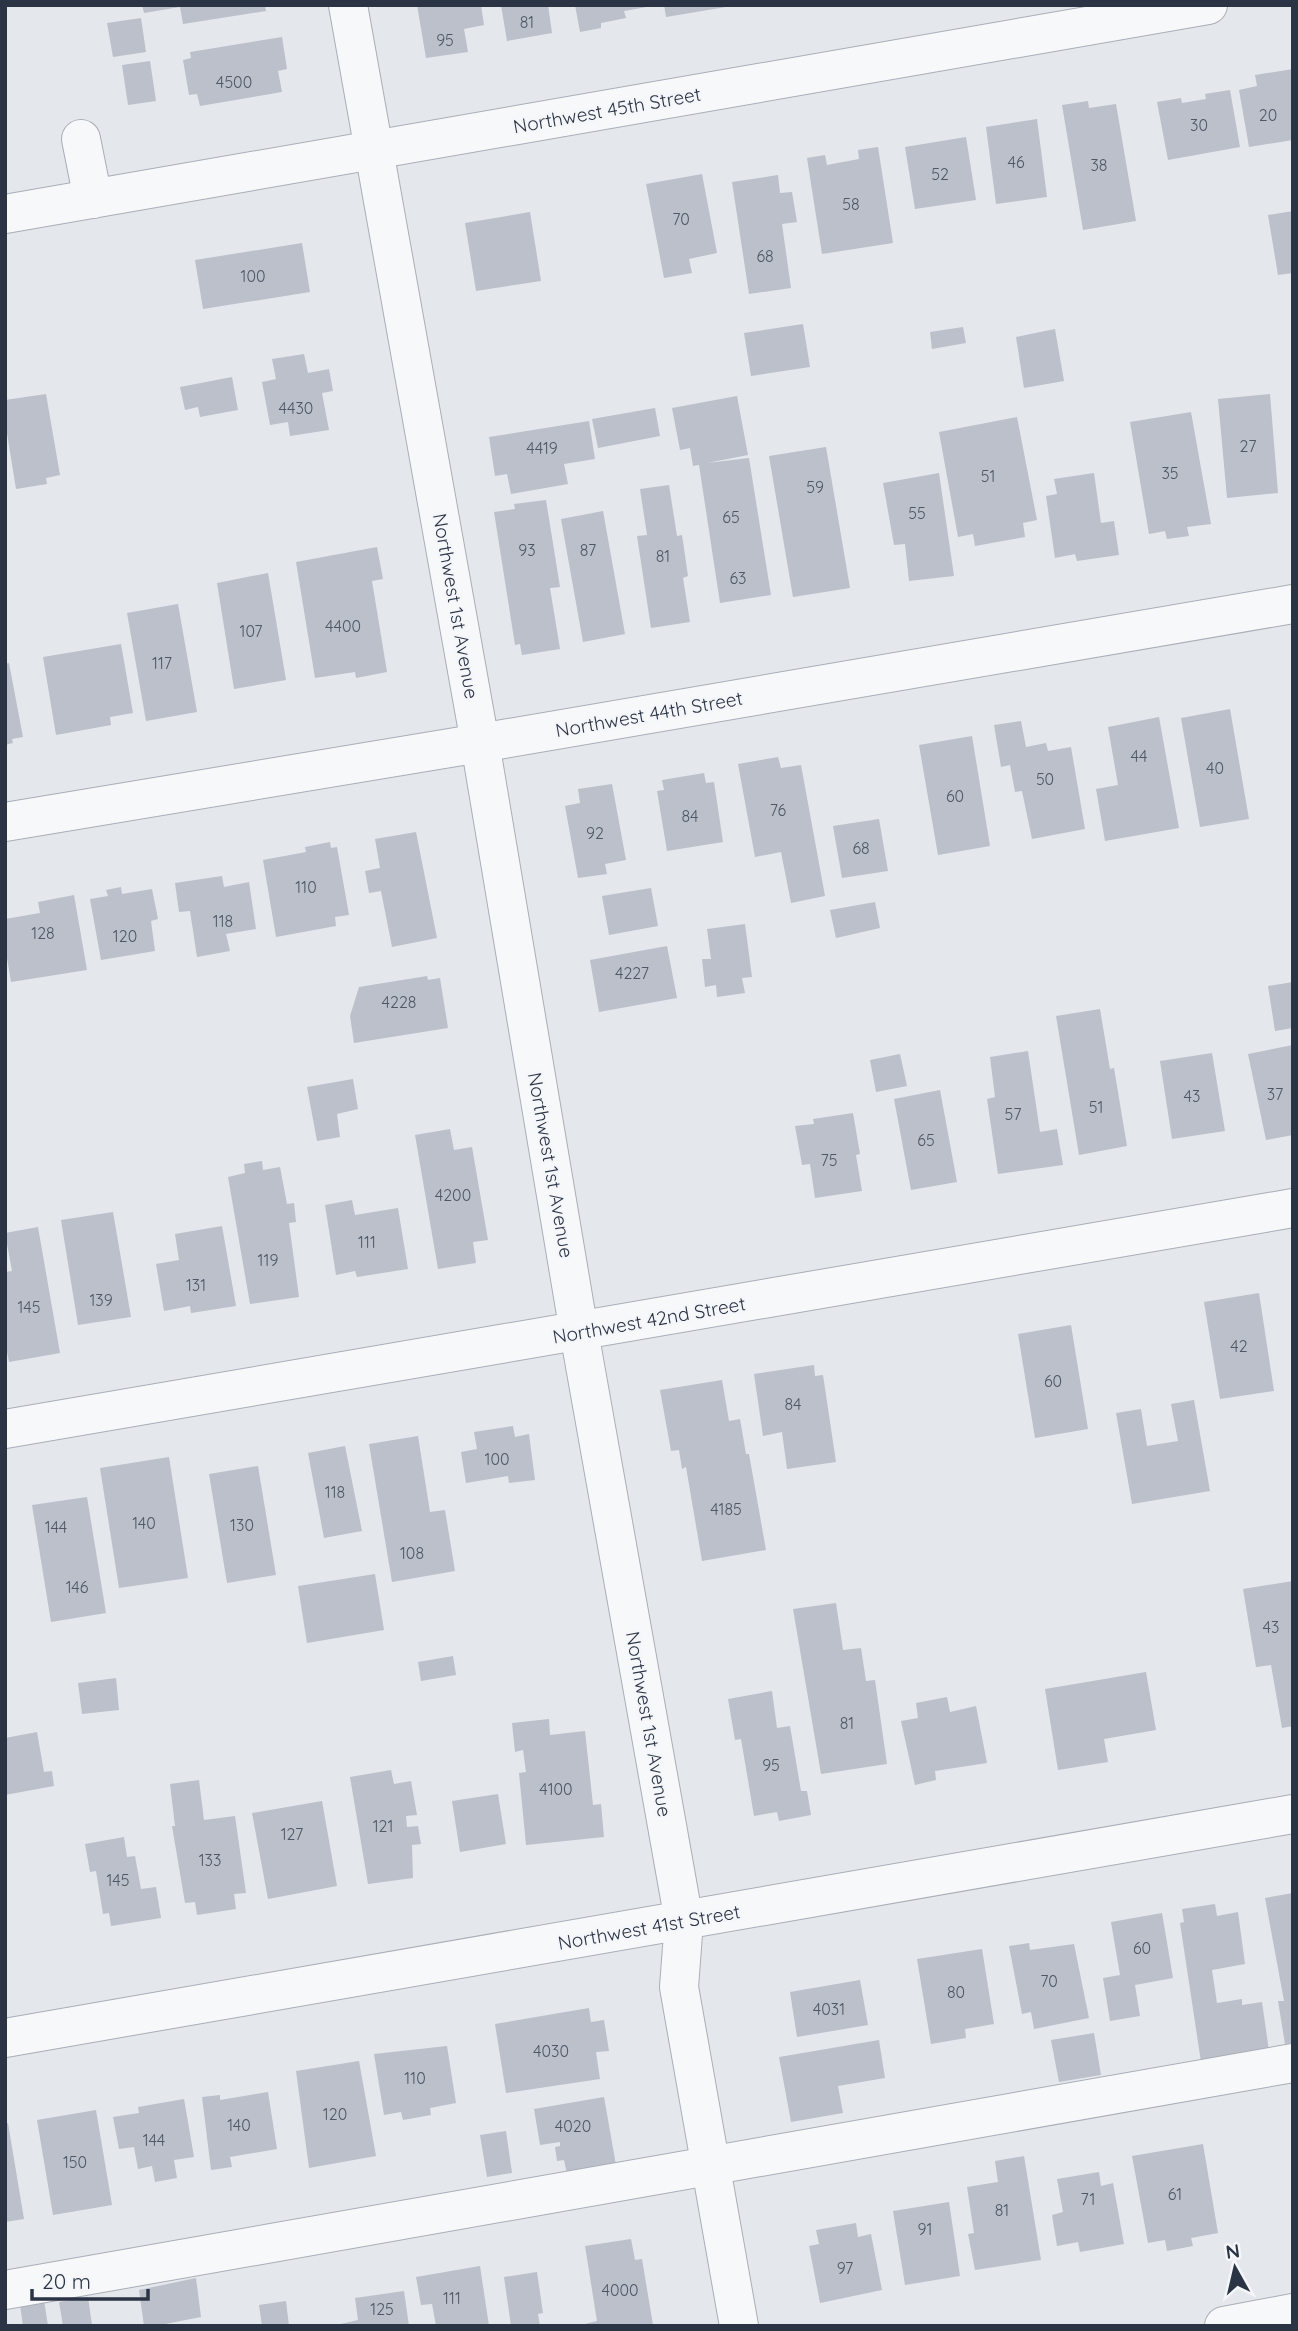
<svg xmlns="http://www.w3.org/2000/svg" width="1298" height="2331" font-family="Quicksand,sans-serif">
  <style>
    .building { fill: #bbc0ca }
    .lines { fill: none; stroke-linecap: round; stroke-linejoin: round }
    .minor-casing { stroke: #a9aeb7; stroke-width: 40 }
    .minor { stroke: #f7f8fa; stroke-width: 38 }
    .labels { text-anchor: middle; stroke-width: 5; stroke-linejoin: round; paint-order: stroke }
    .number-label { font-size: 16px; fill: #4f5766 }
    .street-label { font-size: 19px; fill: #2b3445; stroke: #f4f6f9 }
  </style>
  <rect width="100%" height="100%" fill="#e4e7ec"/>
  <g class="building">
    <polygon points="142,5 265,5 266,11 183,24 180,7 144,13"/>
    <polygon points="417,5 481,5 484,25 464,29 468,52 426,58"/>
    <polygon points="501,5 548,5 552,33 507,41"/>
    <polygon points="575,5 647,5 647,7 624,11 626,18 601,23 601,28 580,32"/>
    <polygon points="664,5 726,5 726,7 666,17"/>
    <polygon points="141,18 146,52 113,57 107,23"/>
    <polygon points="282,37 287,69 278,71 282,92 200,106 197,94 189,95 183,60 191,58 190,52"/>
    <polygon points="150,61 156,101 128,105 122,65"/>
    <polygon points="1293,69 1293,140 1249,147 1239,90 1257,86 1255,75"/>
    <polygon points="1230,90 1240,147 1168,160 1157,102 1181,98 1182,103 1206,99 1205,94"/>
    <polygon points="1088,101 1089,108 1116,104 1136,221 1083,230 1062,105"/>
    <polygon points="1037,119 1047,197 996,204 986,127"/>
    <polygon points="966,137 976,200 915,209 905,147"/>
    <polygon points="878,147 893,243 822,254 807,158 825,155 827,165 859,159 858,150"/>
    <polygon points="702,174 717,253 689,259 692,273 664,278 646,184"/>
    <polygon points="778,175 780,193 792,192 797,222 782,224 791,288 749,294 732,182"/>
    <polygon points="1293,211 1293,273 1278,275 1268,215"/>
    <polygon points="530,212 541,281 476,291 465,223"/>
    <polygon points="302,243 310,292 203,309 195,260"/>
    <polygon points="803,324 810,367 751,376 744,333"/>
    <polygon points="963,327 966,343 932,349 930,332"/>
    <polygon points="1055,329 1064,381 1024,388 1016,337"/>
    <polygon points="304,354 308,373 329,369 333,391 322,393 329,430 290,436 288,422 270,425 262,382 276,379 272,359"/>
    <polygon points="232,377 238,410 200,417 198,407 185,410 180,387"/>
    <polygon points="46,394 60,475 46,478 47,484 16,489 5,421 5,400"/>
    <polygon points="1270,394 1278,493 1227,498 1218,399"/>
    <polygon points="737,396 748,455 707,463 749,458 771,595 720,603 699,465 693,466 690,448 680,450 672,408"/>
    <polygon points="655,408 660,436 598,448 592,419"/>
    <polygon points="1191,412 1211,524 1187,527 1189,536 1167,539 1165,531 1149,534 1130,422"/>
    <polygon points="1017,417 1037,520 1023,523 1025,537 975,546 973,534 958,537 939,432"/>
    <polygon points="589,421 595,459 564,464 568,484 511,494 507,474 495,476 489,437"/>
    <polygon points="826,447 850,588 793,597 769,456"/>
    <polygon points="939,473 954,576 909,581 905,544 894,545 883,483"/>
    <polygon points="1094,473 1101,523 1114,521 1119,555 1077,561 1075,554 1055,558 1046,496 1057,494 1054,479"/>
    <polygon points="669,485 677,536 682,535 688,576 683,578 690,622 651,628 637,536 647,535 640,489"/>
    <polygon points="546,500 560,587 550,588 560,649 522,655 520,644 515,645 494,512 515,509 514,504"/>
    <polygon points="603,511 625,634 583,642 561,519"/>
    <polygon points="377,547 383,579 372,581 387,672 356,678 355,672 315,678 296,562"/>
    <polygon points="268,573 286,680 234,689 217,583"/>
    <polygon points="178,604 197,712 146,721 127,613"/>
    <polygon points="121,644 133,713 110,717 111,725 56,735 43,657"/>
    <polygon points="9,663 23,737 12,739 13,743 5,745 5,664"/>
    <polygon points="1230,709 1249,819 1200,827 1181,718"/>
    <polygon points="1159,717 1179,828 1105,841 1096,789 1118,785 1108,727"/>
    <polygon points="1021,721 1026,747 1046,743 1048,751 1071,747 1085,829 1032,839 1022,791 1015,792 1010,765 1001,767 994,725"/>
    <polygon points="972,736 990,846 938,855 919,745"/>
    <polygon points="778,757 781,768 801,765 825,896 791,903 781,852 755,857 738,764"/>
    <polygon points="704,773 706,783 714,782 723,842 667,851 657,791 664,790 662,780"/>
    <polygon points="612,784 626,860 605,864 607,874 578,878 565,806 580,803 578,789"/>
    <polygon points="879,819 888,871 842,878 833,826"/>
    <polygon points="416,832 437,938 392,947 381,891 369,893 365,871 380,868 375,839"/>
    <polygon points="330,842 331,848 337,847 349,915 335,917 336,926 276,937 263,860 306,852 305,847"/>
    <polygon points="222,876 224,887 249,882 256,929 226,934 230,951 197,957 190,911 179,912 175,883"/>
    <polygon points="121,887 122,894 152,889 158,919 151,921 155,951 101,960 90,899 108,896 106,890"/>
    <polygon points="651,888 658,926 609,935 602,896"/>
    <polygon points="74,895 87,970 11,982 5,946 5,919 40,913 38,902"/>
    <polygon points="875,902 880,928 836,938 830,910"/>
    <polygon points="745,924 752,977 742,978 745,993 717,997 716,985 705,987 702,959 711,959 707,929"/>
    <polygon points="667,946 677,998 599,1012 590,960"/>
    <polygon points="427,976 428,980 440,978 448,1028 354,1043 350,1016 359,987"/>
    <polygon points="1293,982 1293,1028 1275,1031 1268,986"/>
    <polygon points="1100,1009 1110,1069 1114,1068 1127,1146 1079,1155 1056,1016"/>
    <polygon points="1293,1045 1293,1135 1266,1140 1248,1054"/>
    <polygon points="1028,1051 1040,1132 1057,1129 1063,1165 998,1174 987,1099 995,1097 990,1057"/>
    <polygon points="1212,1053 1225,1131 1172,1139 1160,1061"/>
    <polygon points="900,1054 907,1086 876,1092 870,1060"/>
    <polygon points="353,1079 358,1109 337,1114 340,1137 317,1141 307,1087"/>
    <polygon points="940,1090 957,1182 911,1190 894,1099"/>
    <polygon points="853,1113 860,1154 856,1155 862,1191 815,1198 810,1164 802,1165 795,1126 814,1124 813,1119"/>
    <polygon points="450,1129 454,1150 472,1147 488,1240 473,1242 476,1263 438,1269 415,1135"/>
    <polygon points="262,1161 263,1170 280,1167 287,1204 294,1203 296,1222 289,1223 299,1297 250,1304 228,1177 245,1173 244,1164"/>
    <polygon points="352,1200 355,1215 398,1208 408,1269 357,1277 355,1271 336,1275 325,1205"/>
    <polygon points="113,1212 131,1317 78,1325 61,1220"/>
    <polygon points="222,1226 236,1306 191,1313 190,1306 164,1311 156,1264 179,1260 175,1234"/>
    <polygon points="38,1227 60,1353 9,1362 5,1342 5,1272 12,1271 5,1233"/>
    <polygon points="1259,1293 1274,1391 1220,1399 1204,1302"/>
    <polygon points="1071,1325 1088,1429 1035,1438 1018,1334"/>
    <polygon points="814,1365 815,1376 823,1375 836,1462 787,1469 782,1432 763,1436 754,1374"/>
    <polygon points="722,1380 729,1421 740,1419 746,1454 749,1454 766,1550 702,1561 686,1467 682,1469 679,1450 671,1451 660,1390"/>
    <polygon points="1194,1400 1210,1491 1132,1504 1116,1413 1141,1409 1147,1446 1178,1441 1171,1404"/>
    <polygon points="513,1426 515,1437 529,1434 535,1480 509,1483 508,1476 466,1483 461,1452 477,1449 474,1432"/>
    <polygon points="418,1436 430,1512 445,1510 455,1571 392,1582 369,1444"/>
    <polygon points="345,1446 362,1531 324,1538 308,1453"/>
    <polygon points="169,1457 188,1578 119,1588 100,1468"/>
    <polygon points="258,1466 276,1575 227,1583 209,1474"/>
    <polygon points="87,1497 106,1613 51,1622 32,1505"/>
    <polygon points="375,1574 384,1630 307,1643 298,1586"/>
    <polygon points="1293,1581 1293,1726 1282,1728 1271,1665 1256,1667 1243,1589"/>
    <polygon points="836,1603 843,1650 861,1648 866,1681 875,1680 887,1764 821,1774 793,1609"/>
    <polygon points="453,1656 456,1675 421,1681 418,1662"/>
    <polygon points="1146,1672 1156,1730 1104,1739 1108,1762 1058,1770 1045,1689"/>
    <polygon points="116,1678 119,1710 82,1714 78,1683"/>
    <polygon points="772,1691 777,1728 790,1726 801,1791 807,1791 811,1815 779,1821 777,1812 754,1816 741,1739 735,1740 728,1699"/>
    <polygon points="947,1697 950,1712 976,1706 987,1763 935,1771 936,1780 915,1785 901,1721 918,1718 916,1703"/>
    <polygon points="549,1719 550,1735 585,1731 593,1805 601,1804 604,1837 526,1845 519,1773 526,1772 523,1750 515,1752 512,1723"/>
    <polygon points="37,1732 44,1772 52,1771 54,1786 5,1795 5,1738"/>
    <polygon points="391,1770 394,1784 411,1781 417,1815 406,1816 407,1827 418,1826 421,1844 412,1845 413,1878 368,1884 350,1777"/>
    <polygon points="199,1780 204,1820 235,1816 246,1893 234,1894 236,1909 197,1915 195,1902 185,1903 172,1826 175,1826 170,1784"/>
    <polygon points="498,1794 506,1844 460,1852 452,1801"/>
    <polygon points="322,1801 337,1886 268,1899 252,1813"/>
    <polygon points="124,1837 127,1857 135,1856 141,1889 156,1887 161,1918 111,1926 109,1913 103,1914 96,1871 90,1872 85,1844"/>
    <polygon points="1293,1893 1293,2043 1285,2044 1278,2001 1284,2001 1265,1898"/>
    <polygon points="1215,1904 1217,1916 1238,1912 1245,1964 1212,1970 1217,2003 1242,1999 1242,2005 1262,2002 1269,2051 1201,2062 1180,1923 1184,1922 1182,1909"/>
    <polygon points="1162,1913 1173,1978 1135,1985 1140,2016 1110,2021 1103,1978 1120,1975 1111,1922"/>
    <polygon points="1029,1943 1030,1950 1074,1944 1089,2018 1034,2029 1031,2012 1022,2014 1009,1946"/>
    <polygon points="982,1949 994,2024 965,2029 966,2038 931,2044 917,1959"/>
    <polygon points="860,1980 868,2025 797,2037 790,1992"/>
    <polygon points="589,2008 591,2022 604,2020 609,2051 596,2052 600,2079 506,2093 495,2024"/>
    <polygon points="1094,2033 1101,2075 1059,2082 1051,2040"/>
    <polygon points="879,2040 885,2078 838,2086 843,2113 791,2122 779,2057"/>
    <polygon points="447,2046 456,2103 430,2108 431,2115 403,2120 401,2112 384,2115 374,2054"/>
    <polygon points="359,2061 376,2156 309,2168 296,2071"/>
    <polygon points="268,2092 277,2149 230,2157 232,2167 211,2170 202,2097 220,2095 220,2100"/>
    <polygon points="604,2097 616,2165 567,2174 564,2160 557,2161 555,2147 560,2146 560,2142 540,2145 534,2109"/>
    <polygon points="184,2099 194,2157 174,2160 177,2178 155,2182 152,2166 138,2169 134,2147 119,2149 113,2117 139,2113 138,2107"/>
    <polygon points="96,2110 112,2205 53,2215 37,2120"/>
    <polygon points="8,2123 24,2219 5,2222 5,2124"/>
    <polygon points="506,2131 512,2173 487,2177 480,2135"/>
    <polygon points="1203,2144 1218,2233 1191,2238 1193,2246 1167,2251 1165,2240 1148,2243 1132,2156"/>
    <polygon points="1024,2156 1041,2260 975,2270 968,2234 974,2233 967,2187 998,2182 995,2161"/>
    <polygon points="1099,2172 1101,2186 1113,2183 1124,2244 1080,2252 1078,2242 1057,2246 1052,2215 1063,2212 1057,2179"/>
    <polygon points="949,2202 960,2276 905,2285 893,2211"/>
    <polygon points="856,2223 858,2237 871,2234 882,2290 820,2303 809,2246 819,2244 816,2230"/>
    <polygon points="631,2239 635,2260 642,2259 653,2325 577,2326 597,2321 585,2246"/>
    <polygon points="480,2266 489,2326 436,2326 432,2304 421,2305 416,2277"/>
    <polygon points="537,2272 543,2313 538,2314 540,2326 511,2326 504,2277"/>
    <polygon points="196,2278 201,2317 155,2326 144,2326 139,2290"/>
    <polygon points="404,2291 409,2326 332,2326 358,2320 355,2298"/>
    <polygon points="88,2297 92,2325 63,2326 59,2302"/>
    <polygon points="44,2300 48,2326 23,2326 20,2305"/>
    <polygon points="286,2301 289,2326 262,2326 259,2305"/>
  </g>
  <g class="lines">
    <defs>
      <g id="minor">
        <polyline points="348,5 480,743 579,1332 684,1921 679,1987 739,2326"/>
        <polyline points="81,139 93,199"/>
        <polyline points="5,214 1208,5"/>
        <polyline points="5,822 480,743 1293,604"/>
        <polyline points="5,1429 1293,1208"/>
        <polyline points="5,2038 1293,1814"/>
        <polyline points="5,2290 1293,2063"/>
        <polyline points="1224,2326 1293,2313"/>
      </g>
    </defs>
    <use href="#minor" class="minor-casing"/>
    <use href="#minor" class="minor"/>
  </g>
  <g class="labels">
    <g class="number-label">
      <text x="527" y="28">81</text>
      <text x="445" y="46">95</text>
      <text x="234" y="88">4500</text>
      <text x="1268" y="121">20</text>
      <text x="1199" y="131">30</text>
      <text x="1016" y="168">46</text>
      <text x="1099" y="171">38</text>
      <text x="940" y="180">52</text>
      <text x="851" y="210">58</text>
      <text x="681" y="225">70</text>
      <text x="765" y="262">68</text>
      <text x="253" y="282">100</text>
      <text x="296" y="414">4430</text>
      <text x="1248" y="452">27</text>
      <text x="542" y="454">4419</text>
      <text x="1170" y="479">35</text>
      <text x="988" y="482">51</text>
      <text x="815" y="493">59</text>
      <text x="917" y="519">55</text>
      <text x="731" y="523">65</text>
      <text x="527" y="556">93</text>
      <text x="588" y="556">87</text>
      <text x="663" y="562">81</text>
      <text x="738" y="584">63</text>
      <text x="343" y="632">4400</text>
      <text x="251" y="637">107</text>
      <text x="162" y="669">117</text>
      <text x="1139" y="762">44</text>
      <text x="1215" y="774">40</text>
      <text x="1045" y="785">50</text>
      <text x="955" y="802">60</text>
      <text x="778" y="816">76</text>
      <text x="690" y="822">84</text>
      <text x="595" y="839">92</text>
      <text x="861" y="854">68</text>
      <text x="306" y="893">110</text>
      <text x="223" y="927">118</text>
      <text x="43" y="939">128</text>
      <text x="125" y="942">120</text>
      <text x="632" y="979">4227</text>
      <text x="399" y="1008">4228</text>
      <text x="1275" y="1100">37</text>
      <text x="1192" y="1102">43</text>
      <text x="1096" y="1113">51</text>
      <text x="1013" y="1120">57</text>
      <text x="926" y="1146">65</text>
      <text x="829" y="1166">75</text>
      <text x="453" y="1201">4200</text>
      <text x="367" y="1248">111</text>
      <text x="268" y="1266">119</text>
      <text x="196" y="1291">131</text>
      <text x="101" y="1306">139</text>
      <text x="29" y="1313">145</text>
      <text x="1239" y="1352">42</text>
      <text x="1053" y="1387">60</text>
      <text x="793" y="1410">84</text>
      <text x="497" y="1465">100</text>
      <text x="335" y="1498">118</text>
      <text x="726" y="1515">4185</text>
      <text x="144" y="1529">140</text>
      <text x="242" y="1531">130</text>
      <text x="56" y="1533">144</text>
      <text x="412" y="1559">108</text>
      <text x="77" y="1593">146</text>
      <text x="1271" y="1633">43</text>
      <text x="847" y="1729">81</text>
      <text x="771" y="1771">95</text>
      <text x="556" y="1795">4100</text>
      <text x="383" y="1832">121</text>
      <text x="292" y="1840">127</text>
      <text x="210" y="1866">133</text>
      <text x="118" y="1886">145</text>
      <text x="1142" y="1954">60</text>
      <text x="1049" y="1987">70</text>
      <text x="956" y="1998">80</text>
      <text x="829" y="2015">4031</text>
      <text x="551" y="2057">4030</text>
      <text x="415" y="2084">110</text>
      <text x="335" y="2120">120</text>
      <text x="239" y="2131">140</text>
      <text x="573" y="2132">4020</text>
      <text x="154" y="2146">144</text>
      <text x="75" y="2168">150</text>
      <text x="1175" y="2200">61</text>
      <text x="1088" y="2205">71</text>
      <text x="1002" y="2216">81</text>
      <text x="925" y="2235">91</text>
      <text x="845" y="2274">97</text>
      <text x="620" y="2296">4000</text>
      <text x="452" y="2304">111</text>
      <text x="382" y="2315">125</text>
    </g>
    <g class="street-label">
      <text transform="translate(607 110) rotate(-10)" y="7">Northwest 45th Street</text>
      <text transform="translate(456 606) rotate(80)" y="7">Northwest 1st Avenue</text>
      <text transform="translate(649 714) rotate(-10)" y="7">Northwest 44th Street</text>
      <text transform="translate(551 1165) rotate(80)" y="7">Northwest 1st Avenue</text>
      <text transform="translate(649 1320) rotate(-10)" y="7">Northwest 42nd Street</text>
      <text transform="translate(649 1724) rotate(80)" y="7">Northwest 1st Avenue</text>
      <text transform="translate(649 1927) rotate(-10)" y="7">Northwest 41st Street</text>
    </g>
  </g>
  <rect width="1298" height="2331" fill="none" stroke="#2b3445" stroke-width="14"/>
  <g transform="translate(1235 2268) rotate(352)" stroke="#f4f6f9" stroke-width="5" paint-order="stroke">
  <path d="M0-5L12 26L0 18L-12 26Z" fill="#2b3445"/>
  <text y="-10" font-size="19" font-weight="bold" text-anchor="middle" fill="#2b3445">N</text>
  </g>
  <path d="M32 2289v10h116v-10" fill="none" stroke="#2b3445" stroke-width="3.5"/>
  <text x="42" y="2289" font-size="21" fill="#2b3445" stroke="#f4f6f9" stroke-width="5" paint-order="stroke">20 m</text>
</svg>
